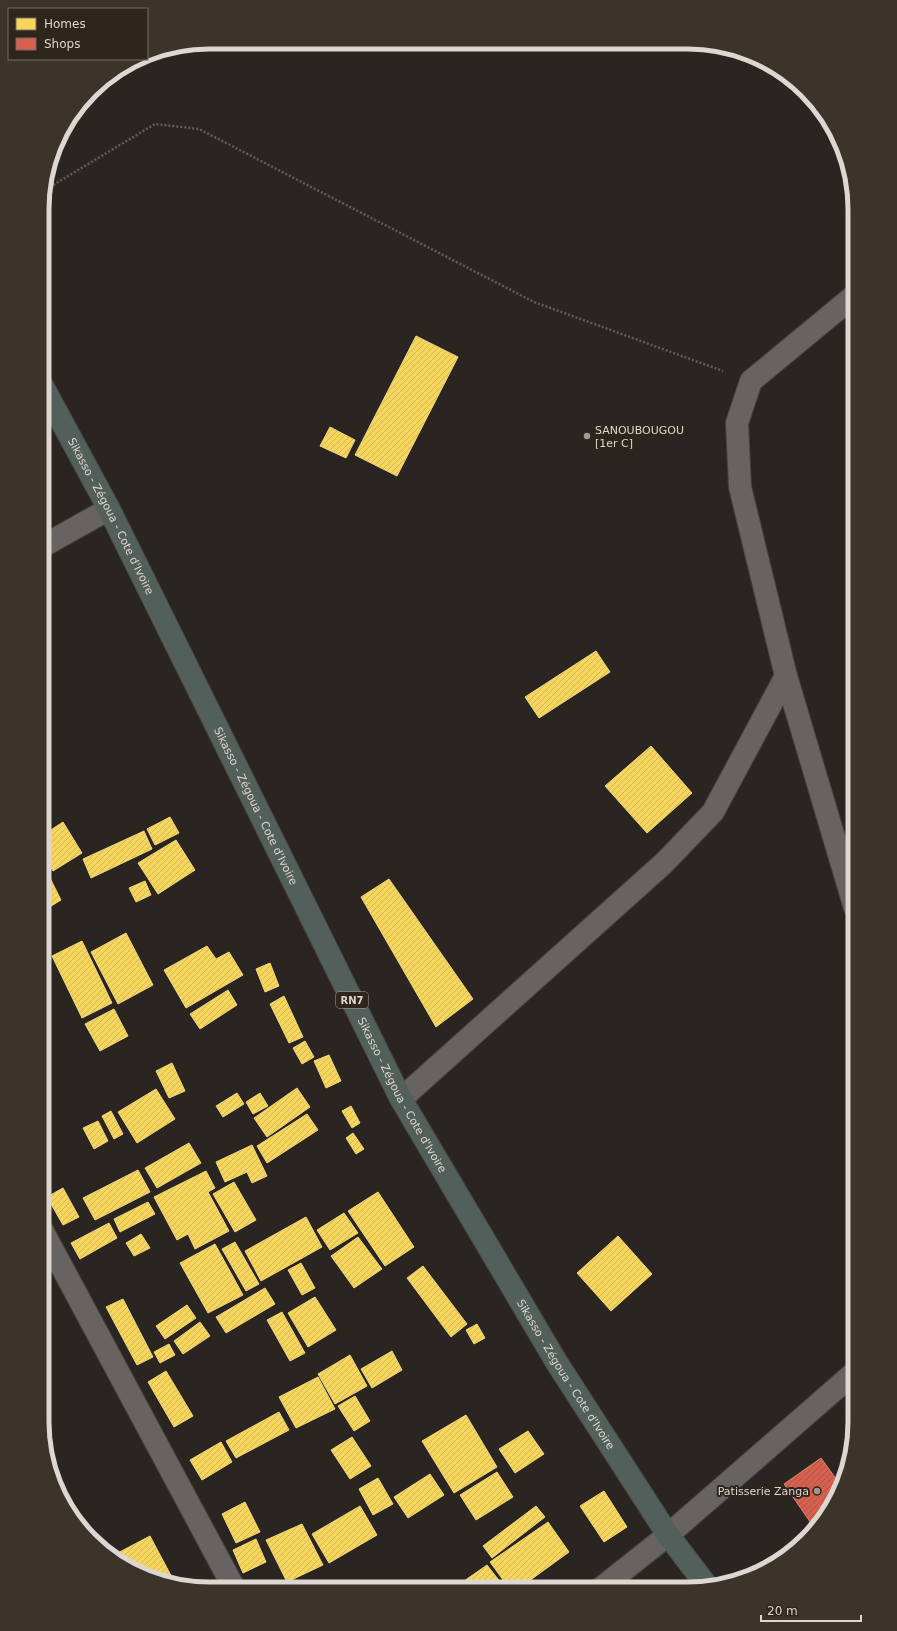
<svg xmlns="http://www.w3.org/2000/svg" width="897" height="1631" font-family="'DejaVu Sans',sans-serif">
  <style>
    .homes { fill: url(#homes-hatch); stroke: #eed57f }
    .shops { fill: url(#shops-hatch); stroke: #d88375 }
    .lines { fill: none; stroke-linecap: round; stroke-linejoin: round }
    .minor-casing { stroke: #46423e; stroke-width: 24 }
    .highway-casing { stroke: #46423e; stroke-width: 24 }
    .path { stroke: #605d5a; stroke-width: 2.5; stroke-dasharray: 2 2; stroke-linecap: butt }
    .minor { stroke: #676360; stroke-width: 22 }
    .highway { stroke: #535f5a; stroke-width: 22 }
    .poi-dot { fill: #9e9893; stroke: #2e251d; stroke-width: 1.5 }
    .labels { text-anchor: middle; stroke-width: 4; stroke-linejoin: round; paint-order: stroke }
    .shield { fill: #2e251d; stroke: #a8a19b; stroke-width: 1 }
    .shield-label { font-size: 10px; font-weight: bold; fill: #ddd6d1 }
    .poi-label { font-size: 11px; fill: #ddd6d1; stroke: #2e251d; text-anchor: start }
    .street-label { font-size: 11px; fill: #ddd6d1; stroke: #2e251d }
    .rim { fill: none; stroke: #ddd6d1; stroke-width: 5 }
  </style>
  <defs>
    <pattern id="homes-hatch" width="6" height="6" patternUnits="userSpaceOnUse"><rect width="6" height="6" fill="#f6d55c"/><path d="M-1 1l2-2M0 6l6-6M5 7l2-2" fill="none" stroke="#d2b756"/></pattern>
    <pattern id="shops-hatch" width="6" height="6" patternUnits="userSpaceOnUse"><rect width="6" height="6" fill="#d6604d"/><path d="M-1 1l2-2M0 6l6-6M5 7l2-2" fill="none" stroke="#aa5649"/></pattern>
  </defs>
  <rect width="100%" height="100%" fill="#2a2521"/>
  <g class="homes">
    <polygon points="416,336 458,357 397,476 355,455"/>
    <polygon points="330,427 355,440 346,458 320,446"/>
    <polygon points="596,651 610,672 539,718 525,697"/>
    <polygon points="651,746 692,793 647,833 605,786"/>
    <polygon points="170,817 179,833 155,845 147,829"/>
    <polygon points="63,822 82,853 53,871 43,854 43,835"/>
    <polygon points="144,831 152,849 91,878 83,859"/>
    <polygon points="176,840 195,870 158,894 138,863"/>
    <polygon points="43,864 61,900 43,911"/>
    <polygon points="389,879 473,999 436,1027 361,897"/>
    <polygon points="145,881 151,895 136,902 129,888"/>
    <polygon points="43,926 49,938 43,941"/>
    <polygon points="126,933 153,985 118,1004 91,952"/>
    <polygon points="82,941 112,1003 82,1018 52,956"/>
    <polygon points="207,946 216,959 229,952 243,975 186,1008 164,970"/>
    <polygon points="270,963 279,986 265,992 256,969"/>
    <polygon points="228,990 237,1005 200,1029 190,1014"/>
    <polygon points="284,996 303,1037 289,1043 270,1004"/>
    <polygon points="114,1009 128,1036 100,1051 85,1024"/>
    <polygon points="305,1041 314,1057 302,1064 293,1048"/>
    <polygon points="329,1055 341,1081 326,1088 314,1061"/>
    <polygon points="172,1063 185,1091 169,1098 156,1071"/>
    <polygon points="297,1088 310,1107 267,1137 254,1118"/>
    <polygon points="156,1089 175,1119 137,1143 118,1112"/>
    <polygon points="237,1093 244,1104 223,1117 216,1106"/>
    <polygon points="260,1093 268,1106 253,1114 246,1102"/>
    <polygon points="351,1106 360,1123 352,1128 342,1111"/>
    <polygon points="111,1111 123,1134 114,1139 102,1116"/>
    <polygon points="307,1114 318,1130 267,1163 257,1146"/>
    <polygon points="98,1121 108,1141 94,1149 83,1128"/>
    <polygon points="353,1133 364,1149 356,1154 346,1138"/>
    <polygon points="189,1143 201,1163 157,1188 145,1168"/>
    <polygon points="252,1145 267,1176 252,1183 247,1172 225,1182 216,1162"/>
    <polygon points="138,1170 150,1192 95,1220 83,1198"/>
    <polygon points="206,1171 215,1188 208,1192 229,1231 195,1249 188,1234 177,1240 154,1197"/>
    <polygon points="234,1182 256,1220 235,1232 213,1194"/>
    <polygon points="63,1188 79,1217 63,1225 47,1197"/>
    <polygon points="378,1192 414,1247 385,1266 348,1211"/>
    <polygon points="148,1202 155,1214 120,1232 114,1219"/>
    <polygon points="344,1213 358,1233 330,1250 317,1230"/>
    <polygon points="306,1217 322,1247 261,1281 245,1251"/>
    <polygon points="109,1223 117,1238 80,1259 71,1243"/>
    <polygon points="141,1234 150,1248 134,1256 126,1243"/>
    <polygon points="618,1236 652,1274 611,1311 577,1273"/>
    <polygon points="358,1237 382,1269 354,1288 331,1256"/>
    <polygon points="235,1242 259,1284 246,1291 222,1249"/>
    <polygon points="215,1244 243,1295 208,1313 180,1263"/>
    <polygon points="301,1263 315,1288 302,1295 288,1270"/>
    <polygon points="423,1266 467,1324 451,1337 407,1278"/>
    <polygon points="265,1288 275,1304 226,1333 216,1317"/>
    <polygon points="315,1297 336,1330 308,1347 288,1313"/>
    <polygon points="123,1299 153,1357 137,1365 106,1307"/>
    <polygon points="187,1305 196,1318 165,1339 156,1326"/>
    <polygon points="282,1312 305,1353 290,1361 267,1320"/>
    <polygon points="200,1322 210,1336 183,1354 174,1341"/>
    <polygon points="477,1324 485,1338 474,1344 466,1330"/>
    <polygon points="169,1344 175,1355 160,1363 154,1352"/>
    <polygon points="392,1351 402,1370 372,1388 361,1369"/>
    <polygon points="350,1355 367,1386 335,1404 318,1374"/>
    <polygon points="166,1371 193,1416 174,1427 148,1382"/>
    <polygon points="318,1377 335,1409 296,1428 279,1397"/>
    <polygon points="355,1396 370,1421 354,1431 338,1406"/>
    <polygon points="279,1412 289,1430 236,1458 226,1441"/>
    <polygon points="466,1415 497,1467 454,1493 422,1441"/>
    <polygon points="528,1431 544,1454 515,1473 499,1449"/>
    <polygon points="352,1437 371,1466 350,1479 331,1450"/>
    <polygon points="221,1442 232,1462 202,1480 190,1460"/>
    <polygon points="497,1472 513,1497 476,1520 460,1495"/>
    <polygon points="430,1474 444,1495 408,1518 394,1497"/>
    <polygon points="378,1478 393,1504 373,1515 359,1489"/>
    <polygon points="604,1491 627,1527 604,1542 580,1506"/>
    <polygon points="245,1502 260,1532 236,1543 222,1514"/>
    <polygon points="360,1506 377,1535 329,1563 312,1534"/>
    <polygon points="536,1506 545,1517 492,1558 483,1546"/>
    <polygon points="548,1522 569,1552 518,1589 509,1588 490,1562"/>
    <polygon points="302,1524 323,1565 287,1582 266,1540"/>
    <polygon points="150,1536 175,1583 174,1584 135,1572 112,1556"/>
    <polygon points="256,1539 266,1562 243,1573 233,1550"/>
    <polygon points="487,1565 505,1588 454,1588"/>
    <polygon points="299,1581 303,1588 287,1588"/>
  </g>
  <polygon class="shops" points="821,1458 842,1487 820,1524 815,1529 784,1484"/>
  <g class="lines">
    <defs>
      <g id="minor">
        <polyline points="43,546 109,509"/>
        <polyline points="855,908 786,676 740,487 737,423 751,381 855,295"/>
        <polyline points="401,1099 664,863 713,812 786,676"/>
        <polyline points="42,1230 234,1588"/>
        <polyline points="600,1589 668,1535 855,1372"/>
      </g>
      <g id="highway">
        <path id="s1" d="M43,387l66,122 292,590 156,264 111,172 39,51"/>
      </g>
    </defs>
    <use href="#minor" class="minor-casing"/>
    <use href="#highway" class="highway-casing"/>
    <polyline class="path" points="43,191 155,124 199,129 534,302 723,371"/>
    <use href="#minor" class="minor"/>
    <use href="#highway" class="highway"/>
  </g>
  <g class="poi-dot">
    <circle cx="587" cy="436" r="4"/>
    <circle cx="817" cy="1491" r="4"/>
  </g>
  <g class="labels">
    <rect class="shield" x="336" y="992" width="32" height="16" rx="3"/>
    <g class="shield-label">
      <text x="352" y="1004">RN7</text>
    </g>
    <g class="poi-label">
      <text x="595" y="434">SANOUBOUGOU<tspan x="595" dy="13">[1er C]</tspan></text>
      <text x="809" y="1495" text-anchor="end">Patisserie Zanga</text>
    </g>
    <g class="street-label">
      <text dy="4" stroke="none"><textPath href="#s1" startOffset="146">Sikasso - Zégoua - Cote d'Ivoire</textPath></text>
      <text dy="4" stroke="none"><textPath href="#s1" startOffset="470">Sikasso - Zégoua - Cote d'Ivoire</textPath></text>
      <text dy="4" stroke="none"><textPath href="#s1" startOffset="794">Sikasso - Zégoua - Cote d'Ivoire</textPath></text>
      <text dy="4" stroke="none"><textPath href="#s1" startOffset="1118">Sikasso - Zégoua - Cote d'Ivoire</textPath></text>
    </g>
  </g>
  <path d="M0 0H897V1631H0ZM209 49H688A160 160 0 0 1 848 209V1422A160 160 0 0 1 688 1582H209A160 160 0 0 1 49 1422V209A160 160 0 0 1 209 49Z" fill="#3c332b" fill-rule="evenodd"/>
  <path class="rim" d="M209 49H688A160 160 0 0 1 848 209V1422A160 160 0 0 1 688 1582H209A160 160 0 0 1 49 1422V209A160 160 0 0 1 209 49Z"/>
  <rect x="8" y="8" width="140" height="52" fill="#2e251d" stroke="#746c65"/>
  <rect x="16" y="18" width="20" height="12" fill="#f6d55c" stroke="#746c65"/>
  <text x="44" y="28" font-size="12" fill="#ddd6d1">Homes</text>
  <rect x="16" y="38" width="20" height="12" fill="#d6604d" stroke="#746c65"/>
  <text x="44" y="48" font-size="12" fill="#ddd6d1">Shops</text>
  <path d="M761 1615v6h100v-6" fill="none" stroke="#ddd6d1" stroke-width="2"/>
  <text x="767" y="1615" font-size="12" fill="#ddd6d1" stroke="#2e251d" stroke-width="3" paint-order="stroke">20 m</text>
</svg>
